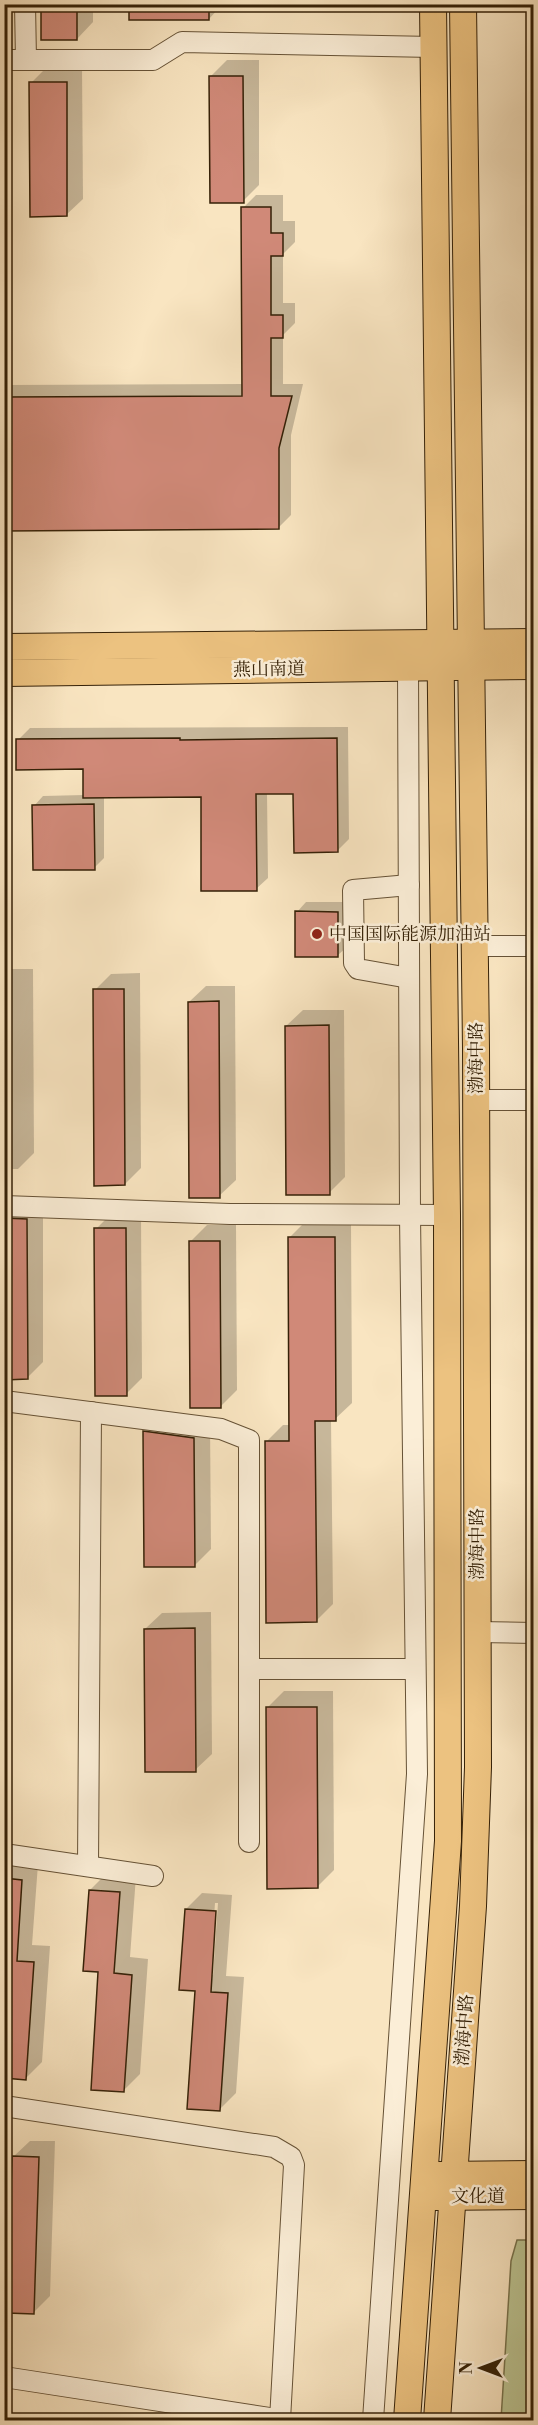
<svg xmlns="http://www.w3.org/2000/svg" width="538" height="2425" font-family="'Libre Bodoni','Noto Serif SC',serif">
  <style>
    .green { fill: #bcc593; stroke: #78734d; stroke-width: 1.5 }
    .shadow { fill: #0003; fill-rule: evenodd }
    .building { fill: #d08978; stroke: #352107; stroke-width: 1.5 }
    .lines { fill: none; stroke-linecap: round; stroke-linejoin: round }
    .minor-casing { stroke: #665236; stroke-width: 22 }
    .major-casing { stroke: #352107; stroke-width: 28 }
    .minor { stroke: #fbeed7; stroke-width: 20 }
    .major { stroke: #ecc280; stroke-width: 26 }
    .poi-dot { fill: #8f2418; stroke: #fbeed7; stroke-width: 2 }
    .labels { text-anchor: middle; stroke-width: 5; stroke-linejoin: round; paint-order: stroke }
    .street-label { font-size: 18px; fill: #352107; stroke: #fbeed7 }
    .poi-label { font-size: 18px; fill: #352107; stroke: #fbeed7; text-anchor: start }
  </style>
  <rect width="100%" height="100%" fill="#f9e5c1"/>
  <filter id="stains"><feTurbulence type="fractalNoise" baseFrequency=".00333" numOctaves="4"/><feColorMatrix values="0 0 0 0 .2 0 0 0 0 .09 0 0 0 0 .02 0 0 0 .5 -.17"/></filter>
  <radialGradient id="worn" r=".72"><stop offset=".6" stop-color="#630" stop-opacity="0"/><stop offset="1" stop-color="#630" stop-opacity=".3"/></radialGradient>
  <polygon class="green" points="517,2240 533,2240 533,2420 501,2420 511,2261"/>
  <g class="shadow">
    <polygon points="43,4 93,4 93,22 77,39"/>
    <polygon points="131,4 218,4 218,9 209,19"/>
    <polygon points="227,60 259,60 259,185 243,201 211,76"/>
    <polygon points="82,66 83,199 66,215 31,83 47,67"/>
    <polygon points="256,195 283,195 283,221 295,221 295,242 283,254 283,303 295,303 295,323 283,335 283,384 303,384 291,435 291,515 278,528 4,529 4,385 243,384 243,208"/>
    <polygon points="348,727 349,839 337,851 295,792 267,793 268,878 256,889 202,795 104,796 104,858 94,868 34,806 43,796 84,795 84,767 18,740 30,728"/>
    <polygon points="306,902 348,902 348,946 338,955 297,912"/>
    <polygon points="4,969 33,969 34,1153 18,1169 4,1169"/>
    <polygon points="140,973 141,1168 125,1184 95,990 111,974"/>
    <polygon points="206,986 235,986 236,1180 219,1196 189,1002"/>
    <polygon points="303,1010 344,1010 345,1177 329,1193 286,1026"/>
    <polygon points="43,1203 43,1362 27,1378 4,1378 4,1207"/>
    <polygon points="112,1213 141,1213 142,1378 126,1394 96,1229"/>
    <polygon points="306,1221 351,1221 352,1403 335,1419 331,1419 333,1604 316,1621 266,1442 283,1425 290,1425 289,1238"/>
    <polygon points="207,1225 236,1225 237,1390 220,1407 190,1242"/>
    <polygon points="161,1415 210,1422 211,1549 195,1565 144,1432"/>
    <polygon points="211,1612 212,1754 195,1770 145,1629 162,1613"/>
    <polygon points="284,1691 333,1691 334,1870 317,1887 267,1708"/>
    <polygon points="9,1862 38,1864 32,1945 50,1946 42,2062 26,2078 4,2077 4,1866"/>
    <polygon points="106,1874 136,1876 130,1957 148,1959 140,2074 123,2091 100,1971 90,1890"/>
    <path d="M202,1893l30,2 -6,81 18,1 -8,116 -16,16 -24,-120 -10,-80zM215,1903h3l-5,72h-3z"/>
    <polygon points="30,2141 55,2141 50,2296 34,2312 13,2157"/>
  </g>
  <g class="building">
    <rect x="41" y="4" width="36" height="36"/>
    <rect x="129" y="4" width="80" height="16"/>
    <polygon points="209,76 243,76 244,203 210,203"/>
    <polygon points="29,82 67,82 67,216 30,217"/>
    <polygon points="241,207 271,207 271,233 283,233 283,256 271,256 271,315 283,315 283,338 271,338 271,396 292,396 279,448 279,529 4,531 4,397 242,396"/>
    <polygon points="180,738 180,740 337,738 338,852 294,853 293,794 256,794 257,891 201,891 201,797 83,798 83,769 16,770 16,739"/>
    <polygon points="94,804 95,870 33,870 32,805"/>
    <polygon points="295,911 338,912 338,957 295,957"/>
    <polygon points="93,989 124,989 125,1185 94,1186"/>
    <polygon points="219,1001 220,1198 189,1198 188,1002"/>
    <polygon points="329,1025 330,1195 286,1195 285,1026"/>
    <polygon points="4,1218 27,1219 28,1379 4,1380"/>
    <polygon points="94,1228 126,1228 127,1396 95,1396"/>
    <polygon points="288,1237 335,1237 336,1421 315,1421 317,1622 266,1623 265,1441 289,1441"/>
    <polygon points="189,1241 220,1241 221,1408 190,1408"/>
    <polygon points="143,1431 194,1438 195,1567 144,1567"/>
    <polygon points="195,1628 196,1772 145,1772 144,1629"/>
    <polygon points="266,1707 317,1707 318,1888 267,1889"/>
    <polygon points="4,1878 22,1880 17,1961 34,1962 26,2080 4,2078"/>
    <polygon points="89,1890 120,1892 114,1973 132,1975 124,2092 91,2090 98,1972 83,1971"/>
    <polygon points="185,1909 216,1911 211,1992 228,1993 220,2111 187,2109 195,1991 179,1990"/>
    <polygon points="12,2156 39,2157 34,2314 7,2313"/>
  </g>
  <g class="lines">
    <defs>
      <g id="minor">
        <polyline points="25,4 26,60"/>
        <polyline points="4,60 153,60 182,42 433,47"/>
        <polyline points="409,885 353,890 354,963 358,969 409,978"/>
        <polyline points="474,946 534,946"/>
        <polyline points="476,1100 534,1100"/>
        <polyline points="4,1206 230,1214 447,1215"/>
        <polyline points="4,1401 221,1429 249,1440 249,1842"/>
        <polyline points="477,1632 534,1633"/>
        <polyline points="249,1669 415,1669"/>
        <polyline points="4,1854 153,1876"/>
        <polyline points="88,1866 91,1412"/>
        <polyline points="4,2106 274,2147 291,2157 294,2165 280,2420"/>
        <polyline points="4,2377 283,2420"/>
        <polyline points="373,2420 417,1774 410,1215 408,667"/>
      </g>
      <g id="major">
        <polyline points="4,647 534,642"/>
        <polyline points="4,673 534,666"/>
        <polyline points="438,2175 534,2174"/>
        <polyline points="435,2197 534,2196"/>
        <polyline points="407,2420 448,1841 447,1215 433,4"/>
        <polyline points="437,2420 473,1906 478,1767 476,1048 463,4"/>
      </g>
    </defs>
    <use href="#minor" class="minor-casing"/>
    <use href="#major" class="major-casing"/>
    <use href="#minor" class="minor"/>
    <use href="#major" class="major"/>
  </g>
  <circle class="poi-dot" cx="317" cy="934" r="6"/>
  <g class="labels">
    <g class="street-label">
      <text transform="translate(269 669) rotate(-1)" y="6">燕山南道</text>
      <text transform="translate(476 1058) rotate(-90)" y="6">渤海中路</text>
      <text transform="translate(477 1544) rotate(-90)" y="6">渤海中路</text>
      <text transform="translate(464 2030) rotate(-86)" y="6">渤海中路</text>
      <text x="478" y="2202">文化道</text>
    </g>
    <g class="poi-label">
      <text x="329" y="940">中国国际能源加油站</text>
    </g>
  </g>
  <rect width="538" height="2425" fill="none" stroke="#f9e5c1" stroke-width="24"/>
  <rect x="6" y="6" width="526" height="2413" fill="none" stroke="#352107" stroke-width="3"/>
  <rect x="12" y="12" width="514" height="2401" fill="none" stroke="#352107" stroke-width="1.5"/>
  <g transform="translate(481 2368) rotate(270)" stroke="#fbeed7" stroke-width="4.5" paint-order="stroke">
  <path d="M0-4.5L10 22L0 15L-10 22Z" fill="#352107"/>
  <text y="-9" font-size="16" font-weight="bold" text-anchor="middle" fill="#352107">N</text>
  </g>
  <rect width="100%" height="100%" filter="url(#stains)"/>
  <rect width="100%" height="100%" fill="url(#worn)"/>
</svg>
